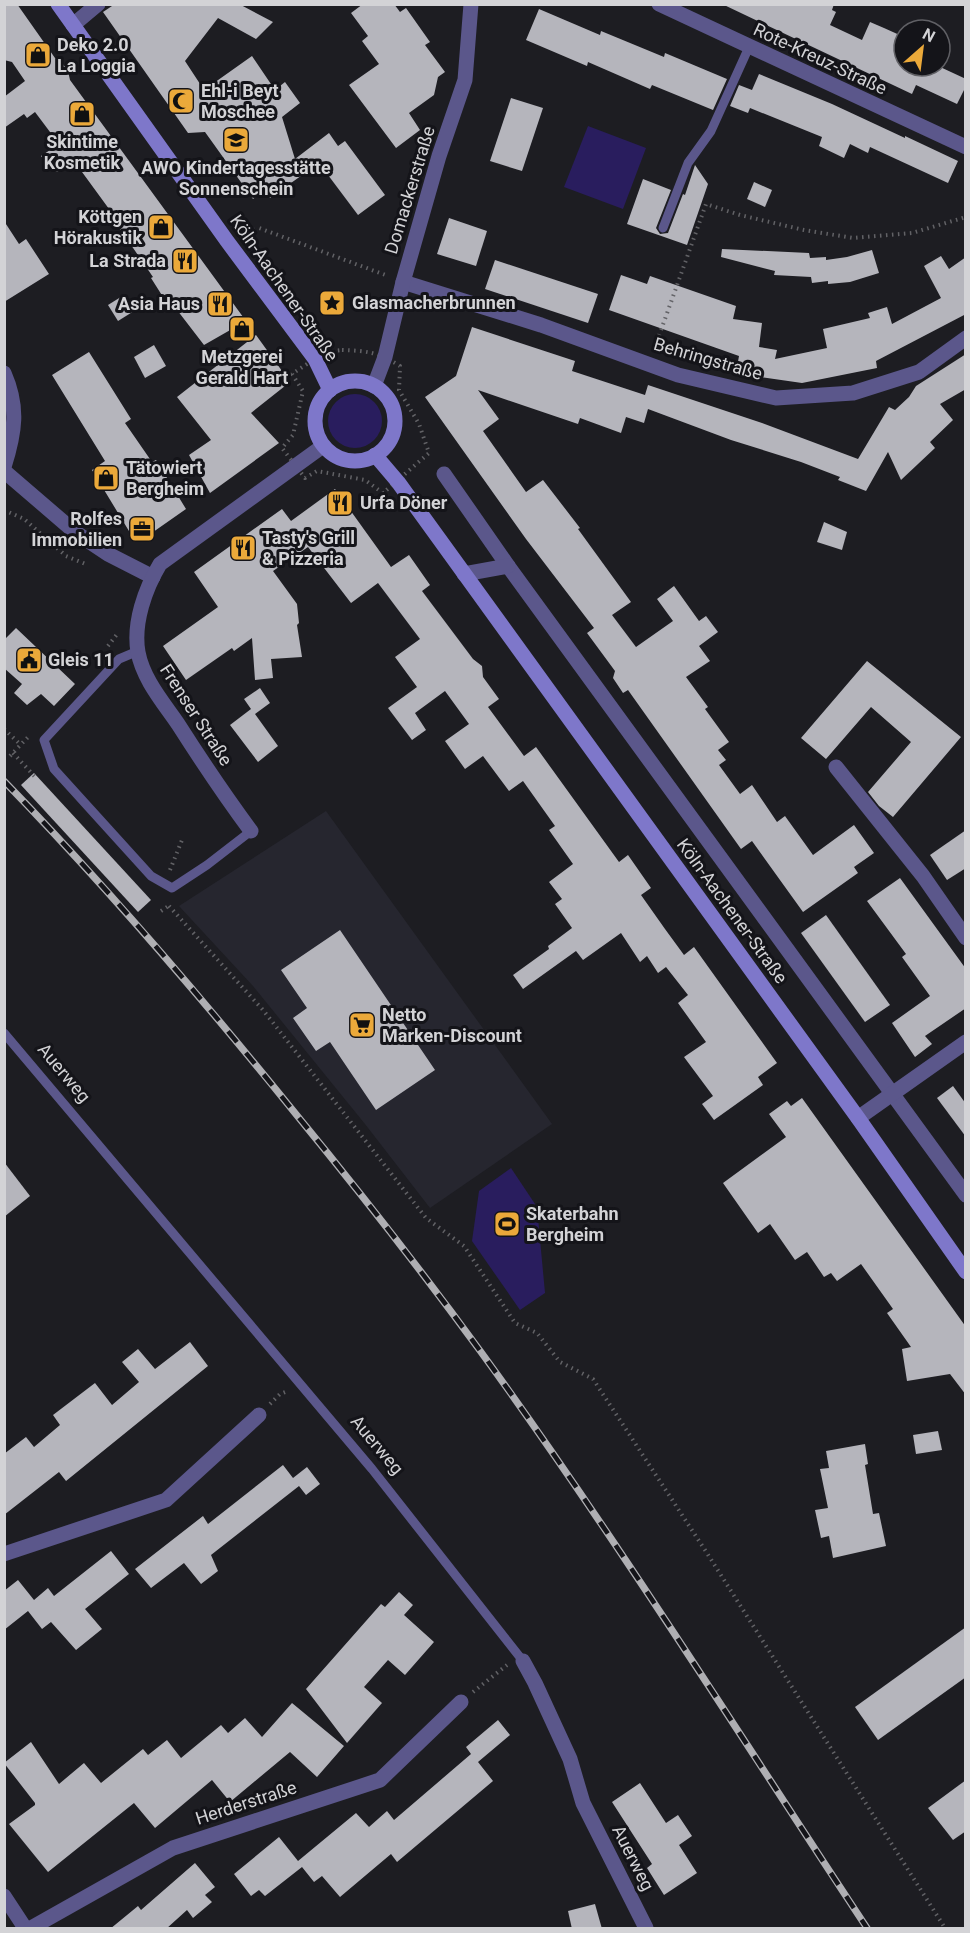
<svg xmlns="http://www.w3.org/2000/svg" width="970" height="1933" font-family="Roboto,sans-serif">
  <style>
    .built { fill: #26262f }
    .green { fill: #291d5e }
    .building { fill: #b5b5bc }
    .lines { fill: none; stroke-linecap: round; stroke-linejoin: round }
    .path { stroke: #626266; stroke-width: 4; stroke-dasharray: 1.5 4.5; stroke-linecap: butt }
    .lane { stroke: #5b578b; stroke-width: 9 }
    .street { stroke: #5b578b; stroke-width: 15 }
    .secondary { stroke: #7e77ca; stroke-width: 15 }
    .rail-casing { stroke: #afafb3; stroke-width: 7 }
    .rail { stroke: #141419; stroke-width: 4.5; stroke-dasharray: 14; stroke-linecap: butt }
    .labels { text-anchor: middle; stroke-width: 6; stroke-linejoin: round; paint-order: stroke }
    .poi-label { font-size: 18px; font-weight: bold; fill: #d3d3d6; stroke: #141419; text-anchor: start }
    .street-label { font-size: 18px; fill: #d3d3d6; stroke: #141419 }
  </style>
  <rect width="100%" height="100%" fill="#1d1d22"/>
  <polygon class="built" points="326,811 552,1124 430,1208 365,1124 253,986 179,906"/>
  <g class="green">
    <polygon points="588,126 646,148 623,209 564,187"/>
    <circle cx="355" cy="421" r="27"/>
    <polygon points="511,1168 537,1207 545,1293 520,1310 472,1241 479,1191"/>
  </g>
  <g class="building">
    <polygon points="4,4 17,4 55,58 60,60 68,71 70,80 246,321 204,345 174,306 170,308 151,278 153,277 118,226 120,224 74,161 59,172 52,171 41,156 59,144 35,112 27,118 24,114 4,128 4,97 25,81 12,62 4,60"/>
    <polygon points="115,4 239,4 273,22 256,39 218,18 185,61 204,90 252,56 275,90 285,82 300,103 282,117 295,159 329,133 338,146 345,141 385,195 358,215 319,163 270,198 265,190 253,199 205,132 188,133 103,12"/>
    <polygon points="363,4 394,4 400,12 406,8 430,42 425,45 445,72 438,77 434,95 409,113 420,130 396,148 349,85 379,64 362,41 368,36 351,13"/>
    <polygon points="722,4 834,4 832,10 836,12 830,25 862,40 870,22 884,28 904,37 904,66 938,66 966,79 966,86 957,104 916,85 912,94"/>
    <polygon points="539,9 600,35 601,31 664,57 665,53 727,79 713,110 652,85 650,89 588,62 587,66 526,40"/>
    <polygon points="759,74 832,104 905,138 905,136 958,161 948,183 870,147 868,153 850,144 844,158 819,146 822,137 750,108 748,113 730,106 739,85 752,90"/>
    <polygon points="511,98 543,108 522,171 490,161"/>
    <polygon points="695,165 708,184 687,245 627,224 643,179 671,190 656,228 660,234 668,233 683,194 685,195"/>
    <polygon points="754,182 772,190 765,207 747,199"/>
    <polygon points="449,218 487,231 476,266 437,254"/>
    <polygon points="4,221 19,244 26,239 49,274 4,302"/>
    <polygon points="722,249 809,253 810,258 826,257 826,260 847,257 872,250 879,273 850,282 828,284 828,281 812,283 811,277 774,275 775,271 721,257"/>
    <polygon points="941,256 949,269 966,257 966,314 876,361 877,368 802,383 725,372 725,369 737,367 739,356 609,310 621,275 647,284 650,276 736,306 733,319 762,323 759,347 777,350 775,359 827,348 823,329 870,318 868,313 887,307 892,324 941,298 924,266"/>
    <polygon points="495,260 598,294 588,323 485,289"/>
    <polygon points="124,295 134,311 118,321 108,305"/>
    <polygon points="472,327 575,361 572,371 645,395 648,385 762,423 858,459 889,407 895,410 909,397 916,386 966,354 966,389 940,404 953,420 930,442 935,448 901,480 888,452 866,491 838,480 840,477 801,462 731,440 648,409 644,423 626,417 621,433 580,418 578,424 478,390 499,419 483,431 526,492 543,480 580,528 578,529 631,602 612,615 636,647 673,621 657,599 674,586 699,621 706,616 718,632 699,646 710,661 686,677 708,707 705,709 729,742 718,750 726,760 719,765 740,794 752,785 777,822 785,816 813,855 854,825 874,853 854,867 858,873 803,912 752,841 741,849 628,690 623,693 613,678 615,671 587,633 594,628 526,539 425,397 456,376"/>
    <polygon points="256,335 290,382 251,413 279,443 210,493 189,455 211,440 177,397"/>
    <polygon points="154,345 166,366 145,378 134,357"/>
    <polygon points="89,352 131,419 125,423 152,462 156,460 186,509 146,537 139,539 132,536 92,470 105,461 52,375"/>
    <polygon points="335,489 391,567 409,555 430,585 422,591 473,659 482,666 483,677 499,699 488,707 524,756 536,747 619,862 628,855 651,888 641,895 665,929 684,955 694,947 777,1063 758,1077 763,1085 714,1120 702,1104 713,1096 684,1057 706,1042 678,1003 688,995 666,967 658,973 647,956 640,962 621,933 583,960 576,951 523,989 513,975 549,949 548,946 572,928 555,904 562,899 549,882 573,864 549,830 555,826 523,781 509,791 483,756 465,769 445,741 469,724 445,691 415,713 426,730 412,740 388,708 417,687 395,657 420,639 378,583 351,603 308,547 273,571 297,604 299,623 297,625 302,657 271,659 273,678 255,680 252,638 234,651 232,648 186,680 163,646 218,607 194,572 282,509 291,521"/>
    <polygon points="824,522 847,532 842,550 817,542"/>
    <polygon points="16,628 75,684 54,706 41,694 27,705 14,693 22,684 4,668 4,640"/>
    <polygon points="867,661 961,737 893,817 879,806 868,792 911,742 871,707 826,759 801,738"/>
    <polygon points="260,688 270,703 255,714 278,746 258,762 230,725 251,709 244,699"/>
    <polygon points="34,773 151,900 138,912 21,785"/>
    <polygon points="966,830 966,868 947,880 930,855"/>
    <polygon points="900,878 966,969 966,1008 925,1036 932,1044 915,1057 892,1023 930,996 902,957 906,954 867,901"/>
    <polygon points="826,915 890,1005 865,1022 801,933"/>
    <polygon points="340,930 435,1070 376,1110 330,1042 316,1051 293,1018 307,1008 281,970"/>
    <polygon points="953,1086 966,1104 966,1137 937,1098"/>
    <polygon points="802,1098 966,1327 966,1395 950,1374 907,1381 902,1349 911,1347 887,1313 893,1309 861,1264 837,1281 831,1273 824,1277 807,1252 795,1260 770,1224 758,1233 723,1183 786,1137 769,1114 787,1101 791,1106"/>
    <polygon points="4,1162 30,1196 4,1217"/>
    <polygon points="190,1342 208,1366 66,1481 59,1472 4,1515 4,1454 26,1437 34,1447 60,1425 53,1415 95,1383 112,1405 139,1382 122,1362 138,1349 155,1369"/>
    <polygon points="938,1431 942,1450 916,1454 913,1435"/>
    <polygon points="865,1444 868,1464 865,1465 873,1514 879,1513 886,1546 833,1558 829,1536 821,1538 815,1510 828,1508 820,1469 829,1468 826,1451"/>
    <polygon points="283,1465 293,1478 307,1467 320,1484 306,1495 299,1486 211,1555 218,1571 201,1584 184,1563 151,1588 135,1569 203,1516 208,1524"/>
    <polygon points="111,1551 129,1574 85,1609 102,1629 76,1650 51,1622 42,1629 28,1611 4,1630 4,1591 18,1580 34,1600 48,1588 54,1596"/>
    <polygon points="399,1592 413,1605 404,1615 434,1642 405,1675 388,1660 364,1687 382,1703 347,1743 306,1689 381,1604 385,1607"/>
    <polygon points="966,1627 966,1677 878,1740 855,1707"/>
    <polygon points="292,1703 344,1746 317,1777 290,1752 230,1802 212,1780 155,1828 134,1803 48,1872 9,1824 35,1805 35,1803 4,1763 31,1742 59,1784 84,1763 101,1783 143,1749 148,1755 167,1740 181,1758 221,1725 228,1733 245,1718 262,1737"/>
    <polygon points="498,1720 510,1735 478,1762 493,1781 397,1862 391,1854 340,1897 322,1876 314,1882 302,1867 265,1896 259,1890 251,1896 234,1874 279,1837 298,1861 356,1813 369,1827 387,1811 394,1820 471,1754 466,1747"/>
    <polygon points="966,1780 966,1831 953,1840 928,1808"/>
    <polygon points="640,1783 666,1823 678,1815 692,1836 679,1845 697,1873 664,1895 647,1868 652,1864 612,1802"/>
    <polygon points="195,1863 215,1887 205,1895 212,1902 193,1918 187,1910 166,1929 110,1929 138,1906 141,1910"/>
    <polygon points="595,1904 602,1929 572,1929 568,1911"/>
  </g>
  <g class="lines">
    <g class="path">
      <polyline points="243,235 259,228 388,276"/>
      <polyline points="655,347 706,204 740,215 804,230 853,238 912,233 966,217"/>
      <path d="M342,350c25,1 36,2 58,16l-1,24 20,34 10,29 -46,40 -18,-13 -48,-9 -12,7 -23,-30 11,-13 10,-44 -11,-17 33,-22z"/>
      <polyline points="4,510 24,519 66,556 88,565"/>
      <polyline points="108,646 118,633"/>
      <polyline points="4,729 21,745"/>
      <polyline points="13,753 37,779"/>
      <polyline points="10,756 30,735"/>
      <polyline points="170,870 182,840"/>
      <polyline points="169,906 263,1010 426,1218 464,1246 515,1323 537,1333 560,1362 593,1379 705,1550 945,1928"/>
      <polyline points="161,911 170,905"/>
      <polyline points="270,1404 280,1394 288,1391"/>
      <polyline points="473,1692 507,1665"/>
    </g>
    <g class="lane">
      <polyline points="663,228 688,163 711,131 749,47"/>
      <polyline points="138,651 119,659 44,740 54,769 151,876 172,888 207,865 251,831"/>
      <polyline points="4,1033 372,1469 523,1661"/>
    </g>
    <g class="street">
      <polyline points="659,4 966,147"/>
      <polyline points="73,25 98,4"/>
      <polyline points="403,282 541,325 678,375 776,398 853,393 919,372 966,338"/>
      <path d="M4,373c15,34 11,59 0,94"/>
      <polyline points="374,386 385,357 403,282 439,156 465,80 471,4"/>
      <polyline points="4,471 75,532 108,554 153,577"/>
      <polyline points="444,474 508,566 966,1195"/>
      <polyline points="464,574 508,566"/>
      <polyline points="836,767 923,876 966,938"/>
      <path d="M251,831c-26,-35 -50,-71 -73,-107 -15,-22 -35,-45 -40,-72 -5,-29 7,-63 22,-88l163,-118"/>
      <polyline points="858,1118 966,1042"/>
      <polyline points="4,1554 166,1500 259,1415"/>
      <polyline points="523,1661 535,1683 570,1759 583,1803 646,1928"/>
      <polyline points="4,1896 25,1928"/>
      <polyline points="31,1928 173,1848 380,1780 461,1702"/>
    </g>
    <g class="secondary">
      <polyline points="58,4 227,241 315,359 330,390"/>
      <circle cx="355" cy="421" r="40"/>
      <polyline points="375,455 398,482 858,1118 966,1272"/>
    </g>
    <defs>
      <path id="rail" d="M4,781c103,106 198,217 291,332 64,78 126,157 186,239 136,187 259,384 386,576"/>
    </defs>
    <use href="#rail" class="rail-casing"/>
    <use href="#rail" class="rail"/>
  </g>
  <defs>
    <symbol id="shop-square" viewBox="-11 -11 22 22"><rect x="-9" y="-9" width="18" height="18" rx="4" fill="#eba93a" stroke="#141419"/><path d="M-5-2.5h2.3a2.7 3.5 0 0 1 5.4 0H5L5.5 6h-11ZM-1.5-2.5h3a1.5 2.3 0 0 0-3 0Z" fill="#111"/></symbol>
    <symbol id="mosque-square" viewBox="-11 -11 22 22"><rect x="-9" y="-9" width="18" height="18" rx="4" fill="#eba93a" stroke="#141419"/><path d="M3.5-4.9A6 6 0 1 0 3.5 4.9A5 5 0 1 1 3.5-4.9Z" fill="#111"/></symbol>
    <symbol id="school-square" viewBox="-11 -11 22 22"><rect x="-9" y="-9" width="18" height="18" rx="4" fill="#eba93a" stroke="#141419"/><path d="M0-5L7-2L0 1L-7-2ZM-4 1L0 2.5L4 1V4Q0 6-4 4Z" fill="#111"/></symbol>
    <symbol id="restaurant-square" viewBox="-11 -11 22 22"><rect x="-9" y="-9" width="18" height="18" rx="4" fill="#eba93a" stroke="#141419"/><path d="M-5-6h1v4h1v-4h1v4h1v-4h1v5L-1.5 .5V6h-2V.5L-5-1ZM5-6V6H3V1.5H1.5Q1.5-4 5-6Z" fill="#111"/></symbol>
    <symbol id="sight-square" viewBox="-11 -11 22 22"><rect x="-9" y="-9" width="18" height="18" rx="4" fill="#eba93a" stroke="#141419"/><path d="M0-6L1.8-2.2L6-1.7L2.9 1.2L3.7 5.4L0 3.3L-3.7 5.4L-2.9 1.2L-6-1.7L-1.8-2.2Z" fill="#111"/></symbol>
    <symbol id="office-square" viewBox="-11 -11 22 22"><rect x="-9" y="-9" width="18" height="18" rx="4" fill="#eba93a" stroke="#141419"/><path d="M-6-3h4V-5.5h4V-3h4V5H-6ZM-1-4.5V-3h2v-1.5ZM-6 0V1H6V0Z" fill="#111"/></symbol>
    <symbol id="civic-square" viewBox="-11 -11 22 22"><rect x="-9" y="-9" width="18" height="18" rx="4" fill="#eba93a" stroke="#141419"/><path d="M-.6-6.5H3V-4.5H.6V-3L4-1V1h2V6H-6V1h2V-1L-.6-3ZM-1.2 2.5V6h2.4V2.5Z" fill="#111"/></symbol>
    <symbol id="supermarket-square" viewBox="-11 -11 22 22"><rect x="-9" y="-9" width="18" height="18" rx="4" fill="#eba93a" stroke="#141419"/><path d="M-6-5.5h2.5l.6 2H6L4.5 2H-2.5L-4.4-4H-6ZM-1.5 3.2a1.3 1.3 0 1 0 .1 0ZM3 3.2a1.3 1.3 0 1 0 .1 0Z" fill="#111"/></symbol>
    <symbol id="stadium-square" viewBox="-11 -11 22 22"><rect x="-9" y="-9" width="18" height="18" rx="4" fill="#eba93a" stroke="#141419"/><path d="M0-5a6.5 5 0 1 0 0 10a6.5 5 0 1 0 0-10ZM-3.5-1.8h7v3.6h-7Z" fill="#111"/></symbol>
  </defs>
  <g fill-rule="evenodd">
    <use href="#shop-square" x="23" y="40" width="30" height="30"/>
    <use href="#mosque-square" x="166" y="86" width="30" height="30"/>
    <use href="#shop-square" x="67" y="99" width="30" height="30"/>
    <use href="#school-square" x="221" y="125" width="30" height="30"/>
    <use href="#shop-square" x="146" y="212" width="30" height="30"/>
    <use href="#restaurant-square" x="170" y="246" width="30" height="30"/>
    <use href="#sight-square" x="317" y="288" width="30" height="30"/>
    <use href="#restaurant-square" x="205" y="289" width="30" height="30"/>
    <use href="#shop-square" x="227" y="314" width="30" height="30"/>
    <use href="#shop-square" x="91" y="463" width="30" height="30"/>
    <use href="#restaurant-square" x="325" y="488" width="30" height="30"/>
    <use href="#office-square" x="127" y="514" width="30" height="30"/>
    <use href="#restaurant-square" x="228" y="533" width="30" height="30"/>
    <use href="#civic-square" x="14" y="645" width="30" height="30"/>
    <use href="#supermarket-square" x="347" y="1010" width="30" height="30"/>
    <use href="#stadium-square" x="492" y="1209" width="30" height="30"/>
  </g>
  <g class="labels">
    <g class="poi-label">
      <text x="57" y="51">Deko 2.0<tspan x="57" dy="21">La Loggia</tspan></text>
      <text x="201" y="97">Ehl-i Beyt<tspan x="201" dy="21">Moschee</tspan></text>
      <text x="82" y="148" text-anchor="middle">Skintime<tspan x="82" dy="21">Kosmetik</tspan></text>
      <text x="236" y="174" text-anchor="middle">AWO Kindertagesstätte<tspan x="236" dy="21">Sonnenschein</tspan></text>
      <text x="142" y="223" text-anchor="end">Köttgen<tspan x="142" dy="21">Hörakustik</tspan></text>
      <text x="166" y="267" text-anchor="end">La Strada</text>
      <text x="352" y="309">Glasmacherbrunnen</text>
      <text x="200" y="310" text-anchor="end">Asia Haus</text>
      <text x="242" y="363" text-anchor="middle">Metzgerei<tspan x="242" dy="21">Gerald Hart</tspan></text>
      <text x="126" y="474">Tätowiert<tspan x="126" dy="21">Bergheim</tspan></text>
      <text x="360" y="509">Urfa Döner</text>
      <text x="122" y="525" text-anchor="end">Rolfes<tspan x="122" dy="21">Immobilien</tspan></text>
      <text x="262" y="544">Tasty's Grill<tspan x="262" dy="21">&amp; Pizzeria</tspan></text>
      <text x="48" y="666">Gleis 11</text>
      <text x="382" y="1021">Netto<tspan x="382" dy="21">Marken-Discount</tspan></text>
      <text x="526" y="1220">Skaterbahn<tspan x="526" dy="21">Bergheim</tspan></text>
    </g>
    <g class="street-label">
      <text transform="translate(820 59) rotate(25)" y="6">Rote-Kreuz-Straße</text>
      <text transform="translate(410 190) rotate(-73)" y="6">Domackerstraße</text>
      <text transform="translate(284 288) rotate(55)" y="6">Köln-Aachener-Straße</text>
      <text transform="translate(708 359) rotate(16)" y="6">Behringstraße</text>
      <text transform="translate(196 715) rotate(57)" y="6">Frenser Straße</text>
      <text transform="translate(732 911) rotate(54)" y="6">Köln-Aachener-Straße</text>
      <text transform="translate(64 1073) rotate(50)" y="6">Auerweg</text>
      <text transform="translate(377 1445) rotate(50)" y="6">Auerweg</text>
      <text transform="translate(246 1803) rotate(-18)" y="6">Herderstraße</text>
      <text transform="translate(633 1858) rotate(63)" y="6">Auerweg</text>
    </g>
  </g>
  <rect width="970" height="1933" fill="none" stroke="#d3d3d6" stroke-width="12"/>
  <g transform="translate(922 48) rotate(28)"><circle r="28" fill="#141419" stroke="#606065" stroke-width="1.5"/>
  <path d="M0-4.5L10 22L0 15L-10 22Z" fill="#eba93a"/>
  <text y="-9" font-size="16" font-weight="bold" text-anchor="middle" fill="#d3d3d6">N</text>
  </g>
</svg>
